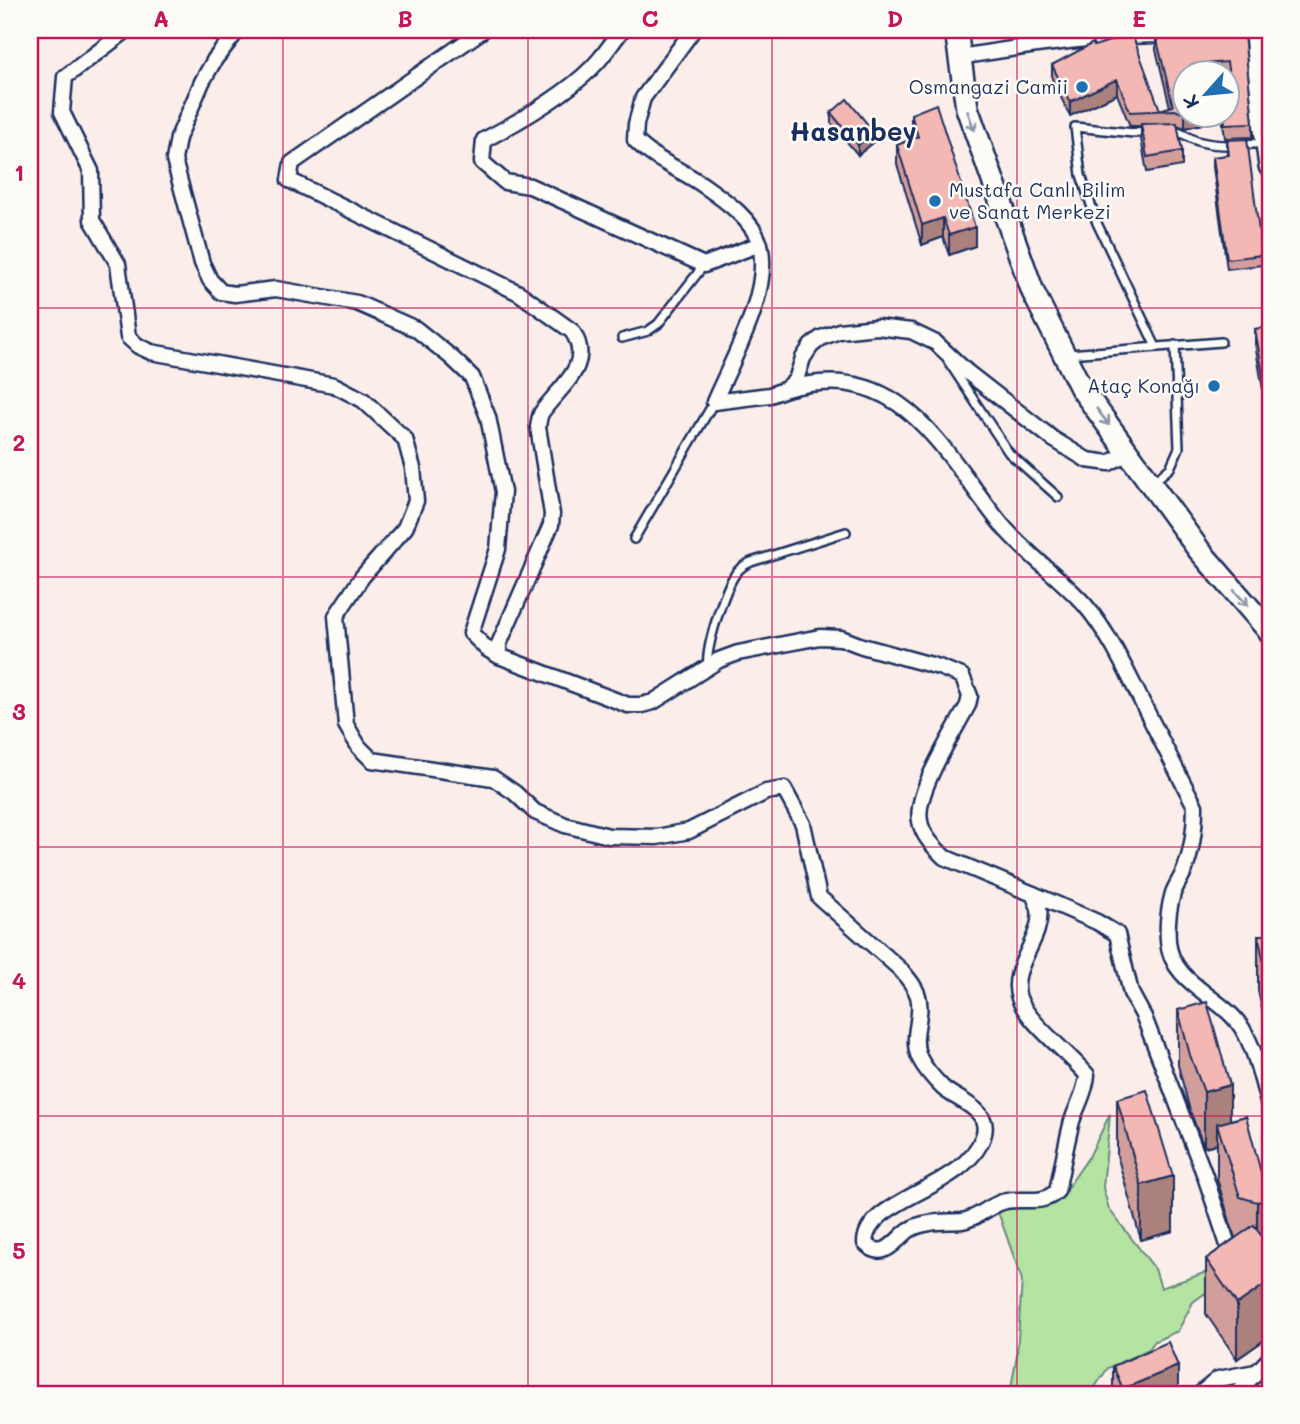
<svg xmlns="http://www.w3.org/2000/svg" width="1300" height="1424" font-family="Mali,sans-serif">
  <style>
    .green { fill: #b5e3a2; stroke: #688980; stroke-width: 2 }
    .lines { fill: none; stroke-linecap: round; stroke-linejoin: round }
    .lane-casing { stroke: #1b2f5e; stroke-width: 12 }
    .street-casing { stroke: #1b2f5e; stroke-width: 19 }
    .secondary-casing { stroke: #1b2f5e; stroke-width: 26 }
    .lane { stroke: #fdfcf7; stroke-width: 7 }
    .street { stroke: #fdfcf7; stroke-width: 14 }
    .secondary { stroke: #fdfcf7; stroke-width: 21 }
    .wall { fill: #d29e9b; stroke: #1b2f5e; stroke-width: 2 }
    .shaded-wall { fill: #ab817e; stroke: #1b2f5e; stroke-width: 2 }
    .building { fill: #f4b8b4; stroke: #1b2f5e; stroke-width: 2 }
    .oneway { stroke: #8c96aa }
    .grid { fill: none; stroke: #c2185b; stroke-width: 2; stroke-opacity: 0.55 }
    .poi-dot { fill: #1f6fb2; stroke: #fdfcf7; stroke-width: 2.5 }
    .labels { text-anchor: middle; stroke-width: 5; stroke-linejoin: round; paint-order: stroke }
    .poi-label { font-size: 19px; fill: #1b2f5e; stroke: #fdfcf7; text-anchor: end }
    .district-label { font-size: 26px; font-weight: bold; fill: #1b2f5e; stroke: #fdfcf7 }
    .neatline { fill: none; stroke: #c2185b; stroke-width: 2.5 }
    .grid-label { font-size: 23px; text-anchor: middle; font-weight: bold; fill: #c2185b }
  </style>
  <rect width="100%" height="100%" fill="#fbeeea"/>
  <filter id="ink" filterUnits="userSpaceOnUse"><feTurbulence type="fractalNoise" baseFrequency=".0143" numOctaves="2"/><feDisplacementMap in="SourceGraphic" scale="14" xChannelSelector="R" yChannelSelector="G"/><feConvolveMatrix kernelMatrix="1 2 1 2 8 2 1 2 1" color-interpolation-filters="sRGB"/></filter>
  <g filter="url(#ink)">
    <polygon class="green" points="1110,1114 1103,1188 1109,1209 1155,1269 1161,1288 1221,1267 1236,1271 1193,1302 1178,1331 1155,1341 1149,1349 1108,1368 1090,1394 1010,1394 1017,1354 1022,1280 997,1209 1061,1197 1090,1155"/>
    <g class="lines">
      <defs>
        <g id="lane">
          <path d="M1169,130c12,0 21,10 32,12 20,5 42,3 62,1"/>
          <polyline points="1150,132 1134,133 1075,127 1081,175 1097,223 1156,347"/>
          <polyline points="622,338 648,331 658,324 704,265"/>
          <polyline points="1069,354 1221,342"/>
          <polyline points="948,361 1009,453 1058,497"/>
          <polyline points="1152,483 1170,468 1179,448 1175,345"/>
          <polyline points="634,539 714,402"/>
          <path d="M708,666c-3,-17 16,-74 26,-90 4,-7 10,-11 17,-14l95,-30"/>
        </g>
        <g id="street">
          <path d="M127,30l-62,47 -3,35 29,59 1,49 26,44 10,73 10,9 13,6 183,33 29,15 42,39 8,29 3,33 -11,27 -43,49 -26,39 10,109 13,22 13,13 121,18 22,15 20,19 30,13 44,11 48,1 32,-6 77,-39 18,-3 19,35 16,73 81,72c7,8 15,17 18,27 6,21 -9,41 2,63 5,10 15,21 23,29 15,13 50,22 40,49 -19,53 -117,61 -118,106 19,19 29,-2 44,-13 6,-4 14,-6 21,-7 11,-2 21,-1 32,-2 16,-2 28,-17 44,-20 18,-4 36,5 51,-10 5,-23 9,-47 15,-70 5,-16 14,-29 15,-46 -18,-22 -60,-53 -68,-77 -11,-30 25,-59 20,-89 -1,-5 -4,-10 -6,-15l-89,-37c-10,-10 -22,-22 -24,-36 -6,-28 34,-89 48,-116l2,-9 -8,-20 -23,-9 -77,-21 -21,-8 -21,-1 -82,16 -19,7 -66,42 -11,3h-14l-129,-49 -12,-7 -16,-16 27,-84 5,-57 -15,-75 -16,-40 -21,-20 -35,-28 -59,-26 -81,-14 -41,5 -14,-2 -11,-12 -8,-17 -28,-103 4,-22 24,-56 13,-23 23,-29"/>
          <path d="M483,30l-191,133 -3,17 230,113 53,38c23,34 -13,56 -30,81 -3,4 -3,10 -4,15l14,87 -1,11 -52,119v12"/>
          <path d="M622,30c-8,10 -15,21 -23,30 -25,30 -81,62 -115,80l-2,22 23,20 25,4 174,79 56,-21"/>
          <path d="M693,30l-50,68 -7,26 -1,16c20,21 48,30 71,47 20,14 48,34 54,58 12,46 -28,115 -46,157l56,-7 16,-6 10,-9 7,-22 8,-12 10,-8 18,-7 38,-4 34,4 25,12 31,29 86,67 34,21 22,3 20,-11"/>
          <path d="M960,57c84,-14 172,-27 257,-20"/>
          <path d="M786,389c115,-32 154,59 215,135 25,30 58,52 84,81 22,26 37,57 52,87 19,38 38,76 58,114 0,22 -2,42 -10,63 -3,8 -9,16 -12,24 -4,14 -6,33 -5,48 3,43 54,55 74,87 15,24 20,55 28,81"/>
          <polyline points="1033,894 1097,922 1117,934 1131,993 1144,1017 1205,1176 1233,1260"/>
          <polyline points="1200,1394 1218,1379 1256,1372"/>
          <polyline points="1236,1394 1270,1358"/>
        </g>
        <g id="secondary">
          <polyline points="956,30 967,108 1033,292 1081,388 1199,550 1270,632"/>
          <polyline points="1256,30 1260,91 1270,166"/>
        </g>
      </defs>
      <use href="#lane" class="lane-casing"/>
      <use href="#street" class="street-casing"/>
      <use href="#secondary" class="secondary-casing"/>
      <use href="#lane" class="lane"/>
      <use href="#street" class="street"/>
      <use href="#secondary" class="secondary"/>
    </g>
    <g class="wall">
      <polygon points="1244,35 1253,123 1253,137 1225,138 1222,116 1227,116 1231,102 1227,74 1185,74 1185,116 1202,116 1202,124 1185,128 1177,125 1182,151 1182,166 1147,172 1141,139 1141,126 1130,126 1117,94 1070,116 1052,79 1052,65 1094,46 1160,110 1170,107 1156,50 1156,36"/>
      <polygon points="831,113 874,142 858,155 831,123"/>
      <polygon points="911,114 975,246 949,255 943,237 922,245 897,164 897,145 912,139 911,134"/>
      <polygon points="1227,140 1262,255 1262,265 1227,269 1213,167 1213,157 1227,155"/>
      <polygon points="1270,327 1270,406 1266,407 1255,344 1255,329"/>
      <polygon points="1258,935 1270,935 1270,1045 1258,991"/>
      <polygon points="1178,1010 1230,1120 1246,1116 1268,1246 1270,1249 1270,1336 1237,1359 1206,1314 1206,1259 1235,1238 1217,1179 1217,1144 1204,1147 1190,1111 1178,1065"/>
      <polygon points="1117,1099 1173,1231 1141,1240 1117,1155"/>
      <polygon points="1113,1366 1178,1394 1113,1394"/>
    </g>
    <g class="shaded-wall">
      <polygon points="1117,79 1117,94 1070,116 1070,102"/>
      <polygon points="1185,116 1202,116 1202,124 1185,128"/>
      <polygon points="874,132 874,142 858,155 858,145"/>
      <polygon points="943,218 943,237 922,245 922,225"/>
      <polygon points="975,227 975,246 949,255 949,235"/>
      <polygon points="1230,1085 1230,1140 1217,1124 1217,1144 1204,1147 1204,1092"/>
      <polygon points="1173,1176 1173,1231 1141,1240 1141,1185"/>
      <polygon points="1268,1199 1268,1254 1257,1257 1257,1202"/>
      <polygon points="1270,1281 1270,1336 1237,1359 1237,1304"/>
      <polygon points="1178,1366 1178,1394 1123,1394 1123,1389"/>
    </g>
    <g class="building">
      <polygon points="1187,32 1187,36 1244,35 1253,123 1225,124 1224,116 1227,116 1227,102 1233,101 1227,62 1191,65 1193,74 1185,74 1185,114 1175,110 1130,112 1117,79 1070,102 1052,65 1093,43 1094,46 1132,34 1160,110 1173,106 1156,36"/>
      <polygon points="847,99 874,132 858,145 831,113"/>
      <polygon points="936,104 975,227 949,235 943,218 922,225 897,145 918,137 911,114"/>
      <polygon points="1177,123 1182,151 1147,157 1141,124"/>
      <polygon points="1247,139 1262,255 1227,259 1213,157 1229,155 1227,140"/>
      <polygon points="1270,327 1270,391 1266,392 1255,329"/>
      <polygon points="1258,935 1270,935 1270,990"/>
      <polygon points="1207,1002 1230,1085 1204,1092 1190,1055 1178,1010"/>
      <polygon points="1147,1090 1173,1176 1141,1185 1117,1099"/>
      <polygon points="1246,1116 1268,1199 1257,1202 1240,1197 1217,1124"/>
      <polygon points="1254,1225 1270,1249 1270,1281 1237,1304 1206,1259"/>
      <polygon points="1168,1342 1178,1366 1123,1389 1113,1366"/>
    </g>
    <defs><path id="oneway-shaft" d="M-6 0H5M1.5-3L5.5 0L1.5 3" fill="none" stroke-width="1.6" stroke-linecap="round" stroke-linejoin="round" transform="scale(1.75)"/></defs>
    <g class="oneway">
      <use href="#oneway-shaft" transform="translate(971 121) rotate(70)"/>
      <use href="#oneway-shaft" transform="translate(1103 417) rotate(53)"/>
      <use href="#oneway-shaft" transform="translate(1241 598) rotate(48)"/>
    </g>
  </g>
  <path class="grid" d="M283,30v1364M528,30v1364M772,30v1364M1017,30v1364M30,308h1240M30,577h1240M30,847h1240M30,1116h1240"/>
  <g class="poi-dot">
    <circle cx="1082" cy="87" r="7"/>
    <circle cx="935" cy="201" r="7"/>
    <circle cx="1214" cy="386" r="7"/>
  </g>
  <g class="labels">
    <g class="poi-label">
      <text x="1068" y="94">Osmangazi Camii</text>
      <text x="949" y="197" text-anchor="start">Mustafa Canlı Bilim<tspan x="949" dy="22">ve Sanat Merkezi</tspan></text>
      <text x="1200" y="393">Ataç Konağı</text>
    </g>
    <g class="district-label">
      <text x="853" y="141">Hasanbey</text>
    </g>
  </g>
  <rect width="1300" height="1424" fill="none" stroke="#fdfcf7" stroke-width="77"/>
  <g transform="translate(1206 94) rotate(243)"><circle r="33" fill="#fdfcf7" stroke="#a3aaba" stroke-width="2"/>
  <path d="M0-5L12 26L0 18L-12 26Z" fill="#1f6fb2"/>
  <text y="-10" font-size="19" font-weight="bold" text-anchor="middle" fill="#1b2f5e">K</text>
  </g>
  <rect x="38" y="38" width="1224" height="1348" class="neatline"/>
  <g class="grid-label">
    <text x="161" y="27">A</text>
    <text x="405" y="27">B</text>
    <text x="650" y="27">C</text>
    <text x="895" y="27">D</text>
    <text x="1139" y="27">E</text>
    <text x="19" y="181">1</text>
    <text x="19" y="451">2</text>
    <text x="19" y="720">3</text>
    <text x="19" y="989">4</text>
    <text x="19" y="1259">5</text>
  </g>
</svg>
